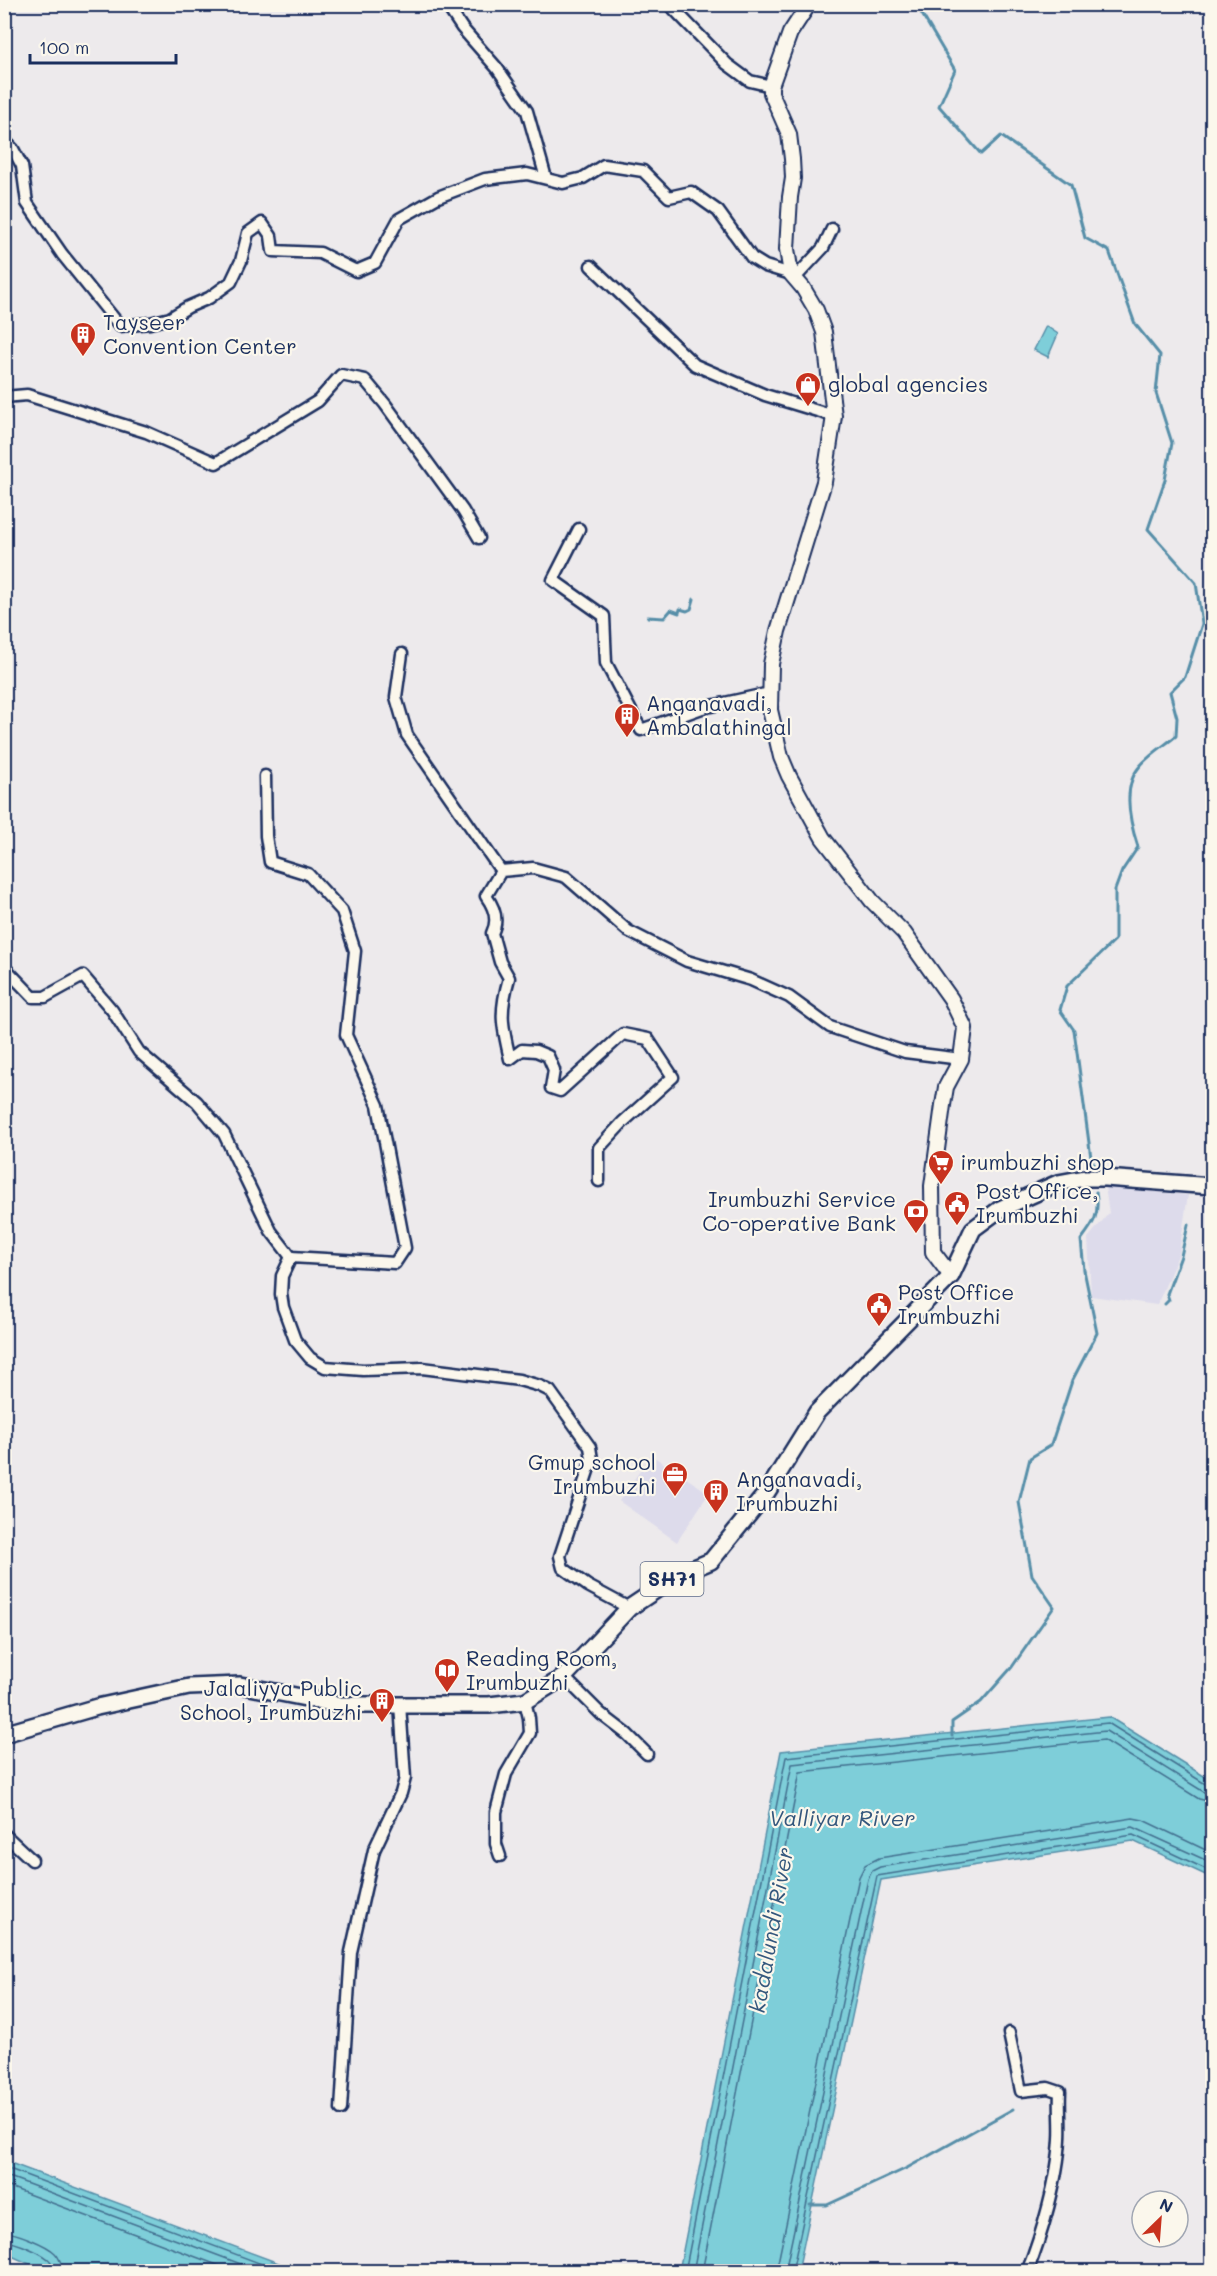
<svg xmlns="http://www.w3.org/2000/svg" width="1217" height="2276" font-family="Mali,sans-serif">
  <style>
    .built { fill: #dddbeb }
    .water { fill: #7eced9; stroke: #568ea8; stroke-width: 1.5 }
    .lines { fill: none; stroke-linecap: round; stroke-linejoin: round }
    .shore { stroke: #436f8f; stroke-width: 1.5 }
    .stream { stroke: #568ea8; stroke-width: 3 }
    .minor-casing { stroke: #1b2f5e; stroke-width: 15 }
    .secondary-casing { stroke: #1b2f5e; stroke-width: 18 }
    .primary-casing { stroke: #1b2f5e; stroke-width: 20 }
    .minor { stroke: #fbf7ec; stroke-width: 10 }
    .secondary { stroke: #fbf7ec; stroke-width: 14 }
    .primary { stroke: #fbf7ec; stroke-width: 15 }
    .labels { text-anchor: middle; stroke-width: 4.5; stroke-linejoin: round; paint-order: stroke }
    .shield { fill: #fbf7ec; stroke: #5e6b89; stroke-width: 1.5 }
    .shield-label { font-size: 20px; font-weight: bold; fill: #1b2f5e }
    .poi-label { font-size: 21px; fill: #1b2f5e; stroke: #fbf7ec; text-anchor: start }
    .water-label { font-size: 22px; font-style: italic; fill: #34577d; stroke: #fbf7ec }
  </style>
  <rect width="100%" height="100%" fill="#edeaec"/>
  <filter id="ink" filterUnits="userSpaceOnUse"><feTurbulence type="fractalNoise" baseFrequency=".0167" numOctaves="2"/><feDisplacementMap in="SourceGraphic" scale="12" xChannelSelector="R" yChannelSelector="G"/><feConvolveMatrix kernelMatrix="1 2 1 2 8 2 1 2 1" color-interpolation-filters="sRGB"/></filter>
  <g filter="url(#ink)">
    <g class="built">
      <polygon points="1105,1187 1188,1195 1179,1253 1157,1305 1091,1296 1088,1238 1109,1213"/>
      <polygon points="651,1455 709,1493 677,1542 619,1501"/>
    </g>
    <g class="water">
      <polygon points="1046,326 1058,334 1048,357 1034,350"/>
      <polygon points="1109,1717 1212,1781 1212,1878 1133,1841 881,1880 798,2271 679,2271 781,1751"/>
      <polygon points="4,2161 5,2161 300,2271 45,2271 5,2253"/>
    </g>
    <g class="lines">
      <g class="shore">
        <polyline points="4,2167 283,2272"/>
        <polyline points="4,2175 262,2272"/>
        <polyline points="4,2185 236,2272"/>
        <path d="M4,2232c12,0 43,13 51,21 5,5 7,11 7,19"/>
        <path d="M4,2241c10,0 42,13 47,21 2,4 2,5 2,10"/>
        <polyline points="685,2272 786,1757 1108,1723 1207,1785 1212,1786"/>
        <polyline points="693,2272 792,1764 1106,1731 1204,1792 1212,1793"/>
        <polyline points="702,2272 800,1772 1104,1740 1199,1799 1212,1802"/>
        <polyline points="776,2272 859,1877 865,1865 879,1858 1133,1818 1143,1820 1212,1853"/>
        <polyline points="785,2272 868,1879 872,1871 880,1867 1133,1827 1212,1863"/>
        <polyline points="792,2272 877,1876 1133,1835 1212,1872"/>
      </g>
      <g class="stream">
        <path d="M916,4l39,66 -16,36 42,48 20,-18 70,49 14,53 24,13 26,73 25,31 -4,38 16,50 -7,37 -17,49 48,54 6,41 -17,53 -15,15 7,26 -1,18c-11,9 -26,18 -36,30 -19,21 -10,57 -2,81l-16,24 -7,19v50l-48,46 -7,24 14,20 17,128 5,10"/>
        <polyline points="648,617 664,618 671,610 679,613 680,609 687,611 691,609 694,599"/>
        <polyline points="1165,1304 1169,1300 1167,1294 1181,1256 1188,1225"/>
        <path d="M952,1736v-14l29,-20 31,-35 42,-60 -22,-32 -13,-73 11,-44 21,-13 21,-64 25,-48 -13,-63 -3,-30c13,-17 19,-25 15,-48"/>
        <polyline points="810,2205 827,2205 907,2168 1013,2109"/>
      </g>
      <defs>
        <g id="minor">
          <polyline points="446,4 462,28 497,68 527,111 546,178"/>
          <polyline points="669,4 727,64 750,81 771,86"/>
          <polyline points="4,140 13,149 22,166 27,203 62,254 120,326 150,323 170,318 188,307 209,298 231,282 241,261 248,233 262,223 271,236 273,251 320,253 356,271 375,263 399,219 438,197 485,179 527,174 563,183 583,178 604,165 643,171 669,197 691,192 718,211 752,258 765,266 791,274"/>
          <polyline points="591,266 695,365 765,395 834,416"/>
          <polyline points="795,278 823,248 832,229"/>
          <polyline points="4,397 27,395 146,432 216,463 318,401 341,375 365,380 385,404 463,511 479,538"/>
          <polyline points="579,529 553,580 604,616 606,663 641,730 702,708 770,693"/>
          <polyline points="402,654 396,697 407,735 501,871"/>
          <polyline points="265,776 266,836 270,862 308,874 342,911 355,951 346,1035 378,1105 405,1248 395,1263 291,1257 282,1276 281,1294 283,1307 295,1340 310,1358 325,1367 363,1370 422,1368 519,1380 540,1386 550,1391 590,1447 592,1459 560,1556 563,1568 588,1586 629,1608"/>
          <polyline points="4,974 8,971 33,997 45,997 83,976 112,1010 139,1052 197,1102 224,1134 271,1231 291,1257"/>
          <path d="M599,1181v-33l24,-26 50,-45 -25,-38 -25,-5 -63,57 -9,-3 3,-18 -6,-14 -12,-5 -14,-1 -12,9c-8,-34 -11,-46 -1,-81l-9,-16 -8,-29c7,-13 2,-26 -6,-37l15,-25 32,-3 33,9 62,54 59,30 64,19 38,17 41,30 75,25 56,7"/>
          <polyline points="564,1677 601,1714 627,1734 647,1754"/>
          <polyline points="4,1834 32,1860"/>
          <polyline points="500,1856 496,1844 496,1812 506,1774 530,1733 529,1718 525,1701"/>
          <path d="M1009,2033l12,58 27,-3 12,4c-1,16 1,32 0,47 -2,39 -18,96 -33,133"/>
          <polyline points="341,2109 351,1952 374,1850 401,1793 405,1778 400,1704"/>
        </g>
        <polyline id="secondary" points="809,4 790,33 771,86 771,93 789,134 792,159 793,178 790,197 787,249 791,274 803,288 816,310 824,332 834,416 824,482 778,631 771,664 770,710 781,757 789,776 823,838 872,901 904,933 951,999 965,1028 961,1059 946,1087 943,1105 932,1186 933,1252 951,1276"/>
        <polyline id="primary" points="4,1734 97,1707 189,1687 240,1685 341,1705 489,1705 525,1701 564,1677 629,1608 680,1574 711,1561 767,1492 817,1412 951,1276 973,1229 1000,1209 1058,1183 1085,1178 1105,1178 1212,1186"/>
      </defs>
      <use href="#minor" class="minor-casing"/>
      <use href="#secondary" class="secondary-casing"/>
      <use href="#primary" class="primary-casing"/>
      <use href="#minor" class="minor"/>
      <use href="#secondary" class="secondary"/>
      <use href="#primary" class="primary"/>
    </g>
  </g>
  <defs>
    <symbol id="building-pin" viewBox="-11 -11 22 30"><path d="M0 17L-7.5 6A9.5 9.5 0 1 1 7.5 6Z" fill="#c8321e" stroke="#fbf7ec"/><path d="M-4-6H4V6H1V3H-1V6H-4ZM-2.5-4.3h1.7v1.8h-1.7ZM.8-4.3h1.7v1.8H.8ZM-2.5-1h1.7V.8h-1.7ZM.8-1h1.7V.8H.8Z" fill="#fff"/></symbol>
    <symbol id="shop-pin" viewBox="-11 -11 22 30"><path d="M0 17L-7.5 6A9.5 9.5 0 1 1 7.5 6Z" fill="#c8321e" stroke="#fbf7ec"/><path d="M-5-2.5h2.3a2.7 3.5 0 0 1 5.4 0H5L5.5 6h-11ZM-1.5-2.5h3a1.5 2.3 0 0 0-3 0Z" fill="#fff"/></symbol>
    <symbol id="supermarket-pin" viewBox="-11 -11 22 30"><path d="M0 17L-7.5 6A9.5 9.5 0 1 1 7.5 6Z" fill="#c8321e" stroke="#fbf7ec"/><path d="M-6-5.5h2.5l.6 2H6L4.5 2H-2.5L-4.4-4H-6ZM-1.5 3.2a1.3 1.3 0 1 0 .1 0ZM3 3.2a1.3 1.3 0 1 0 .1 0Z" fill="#fff"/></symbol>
    <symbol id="civic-pin" viewBox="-11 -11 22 30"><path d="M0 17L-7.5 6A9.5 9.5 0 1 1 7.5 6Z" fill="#c8321e" stroke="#fbf7ec"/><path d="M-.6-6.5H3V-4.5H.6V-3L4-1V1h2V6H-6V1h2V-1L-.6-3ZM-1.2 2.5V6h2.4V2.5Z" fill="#fff"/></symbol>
    <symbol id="bank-pin" viewBox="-11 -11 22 30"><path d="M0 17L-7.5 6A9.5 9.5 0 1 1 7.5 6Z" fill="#c8321e" stroke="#fbf7ec"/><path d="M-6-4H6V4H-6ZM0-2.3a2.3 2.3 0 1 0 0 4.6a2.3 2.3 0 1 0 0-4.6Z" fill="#fff"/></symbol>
    <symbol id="office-pin" viewBox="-11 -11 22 30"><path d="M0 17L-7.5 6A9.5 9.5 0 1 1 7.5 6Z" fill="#c8321e" stroke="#fbf7ec"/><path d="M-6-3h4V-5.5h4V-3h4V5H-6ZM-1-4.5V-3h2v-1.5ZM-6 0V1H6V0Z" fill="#fff"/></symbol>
    <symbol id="library-pin" viewBox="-11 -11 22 30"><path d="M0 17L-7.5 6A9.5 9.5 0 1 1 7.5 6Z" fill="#c8321e" stroke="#fbf7ec"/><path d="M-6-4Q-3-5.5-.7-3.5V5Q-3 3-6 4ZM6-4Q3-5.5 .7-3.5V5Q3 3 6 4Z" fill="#fff"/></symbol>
  </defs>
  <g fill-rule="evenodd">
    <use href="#building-pin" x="68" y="320" width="30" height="40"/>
    <use href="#shop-pin" x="793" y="370" width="30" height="40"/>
    <use href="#building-pin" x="612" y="701" width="30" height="40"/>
    <use href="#supermarket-pin" x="926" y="1148" width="30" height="40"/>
    <use href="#civic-pin" x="942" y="1189" width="30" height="40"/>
    <use href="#bank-pin" x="901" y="1197" width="30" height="40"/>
    <use href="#civic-pin" x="864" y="1290" width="30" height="40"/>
    <use href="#office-pin" x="660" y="1460" width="30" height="40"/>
    <use href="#building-pin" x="701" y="1477" width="30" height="40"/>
    <use href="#library-pin" x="432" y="1656" width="30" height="40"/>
    <use href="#building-pin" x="367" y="1686" width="30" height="40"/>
  </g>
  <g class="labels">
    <rect class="shield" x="640.5" y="1562" width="63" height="34" rx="4.5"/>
    <g class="shield-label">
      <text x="672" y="1586">SH71</text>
    </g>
    <g class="poi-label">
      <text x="103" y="330">Tayseer<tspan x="103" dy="24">Convention Center</tspan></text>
      <text x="828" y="392">global agencies</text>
      <text x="646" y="711">Anganavadi,<tspan x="646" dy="24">Ambalathingal</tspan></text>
      <text x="960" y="1170">irumbuzhi shop</text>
      <text x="976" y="1199">Post Office,<tspan x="976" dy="24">Irumbuzhi</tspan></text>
      <text x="896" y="1207" text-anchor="end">Irumbuzhi Service<tspan x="896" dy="24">Co-operative Bank</tspan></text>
      <text x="898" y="1300">Post Office<tspan x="898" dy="24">Irumbuzhi</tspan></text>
      <text x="656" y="1470" text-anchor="end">Gmup school<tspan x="656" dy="24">Irumbuzhi</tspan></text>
      <text x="736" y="1487">Anganavadi,<tspan x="736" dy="24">Irumbuzhi</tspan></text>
      <text x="466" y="1666">Reading Room,<tspan x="466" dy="24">Irumbuzhi</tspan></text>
      <text x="362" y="1696" text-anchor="end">Jalaliyya Public<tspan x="362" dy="24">School, Irumbuzhi</tspan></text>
    </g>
    <g class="water-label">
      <text x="842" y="1826">Valliyar River</text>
      <text transform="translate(771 1930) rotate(-80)" y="8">kadalundi River</text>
    </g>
  </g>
  <rect width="1217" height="2276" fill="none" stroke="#fbf7ec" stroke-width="24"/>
  <rect x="12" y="12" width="1193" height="2252" fill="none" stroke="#1b2f5e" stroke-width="2" filter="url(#ink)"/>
  <g transform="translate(1160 2219) rotate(25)"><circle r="28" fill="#fbf7ec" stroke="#a1a7b3" stroke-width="1.5"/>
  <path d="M0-4.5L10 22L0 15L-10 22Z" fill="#c8321e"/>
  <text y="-9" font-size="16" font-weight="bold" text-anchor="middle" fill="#1b2f5e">N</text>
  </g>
  <path d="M30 54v9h146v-9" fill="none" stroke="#1b2f5e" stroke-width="3"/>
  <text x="39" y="54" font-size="18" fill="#1b2f5e" stroke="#fbf7ec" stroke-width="4.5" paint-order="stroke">100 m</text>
</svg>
